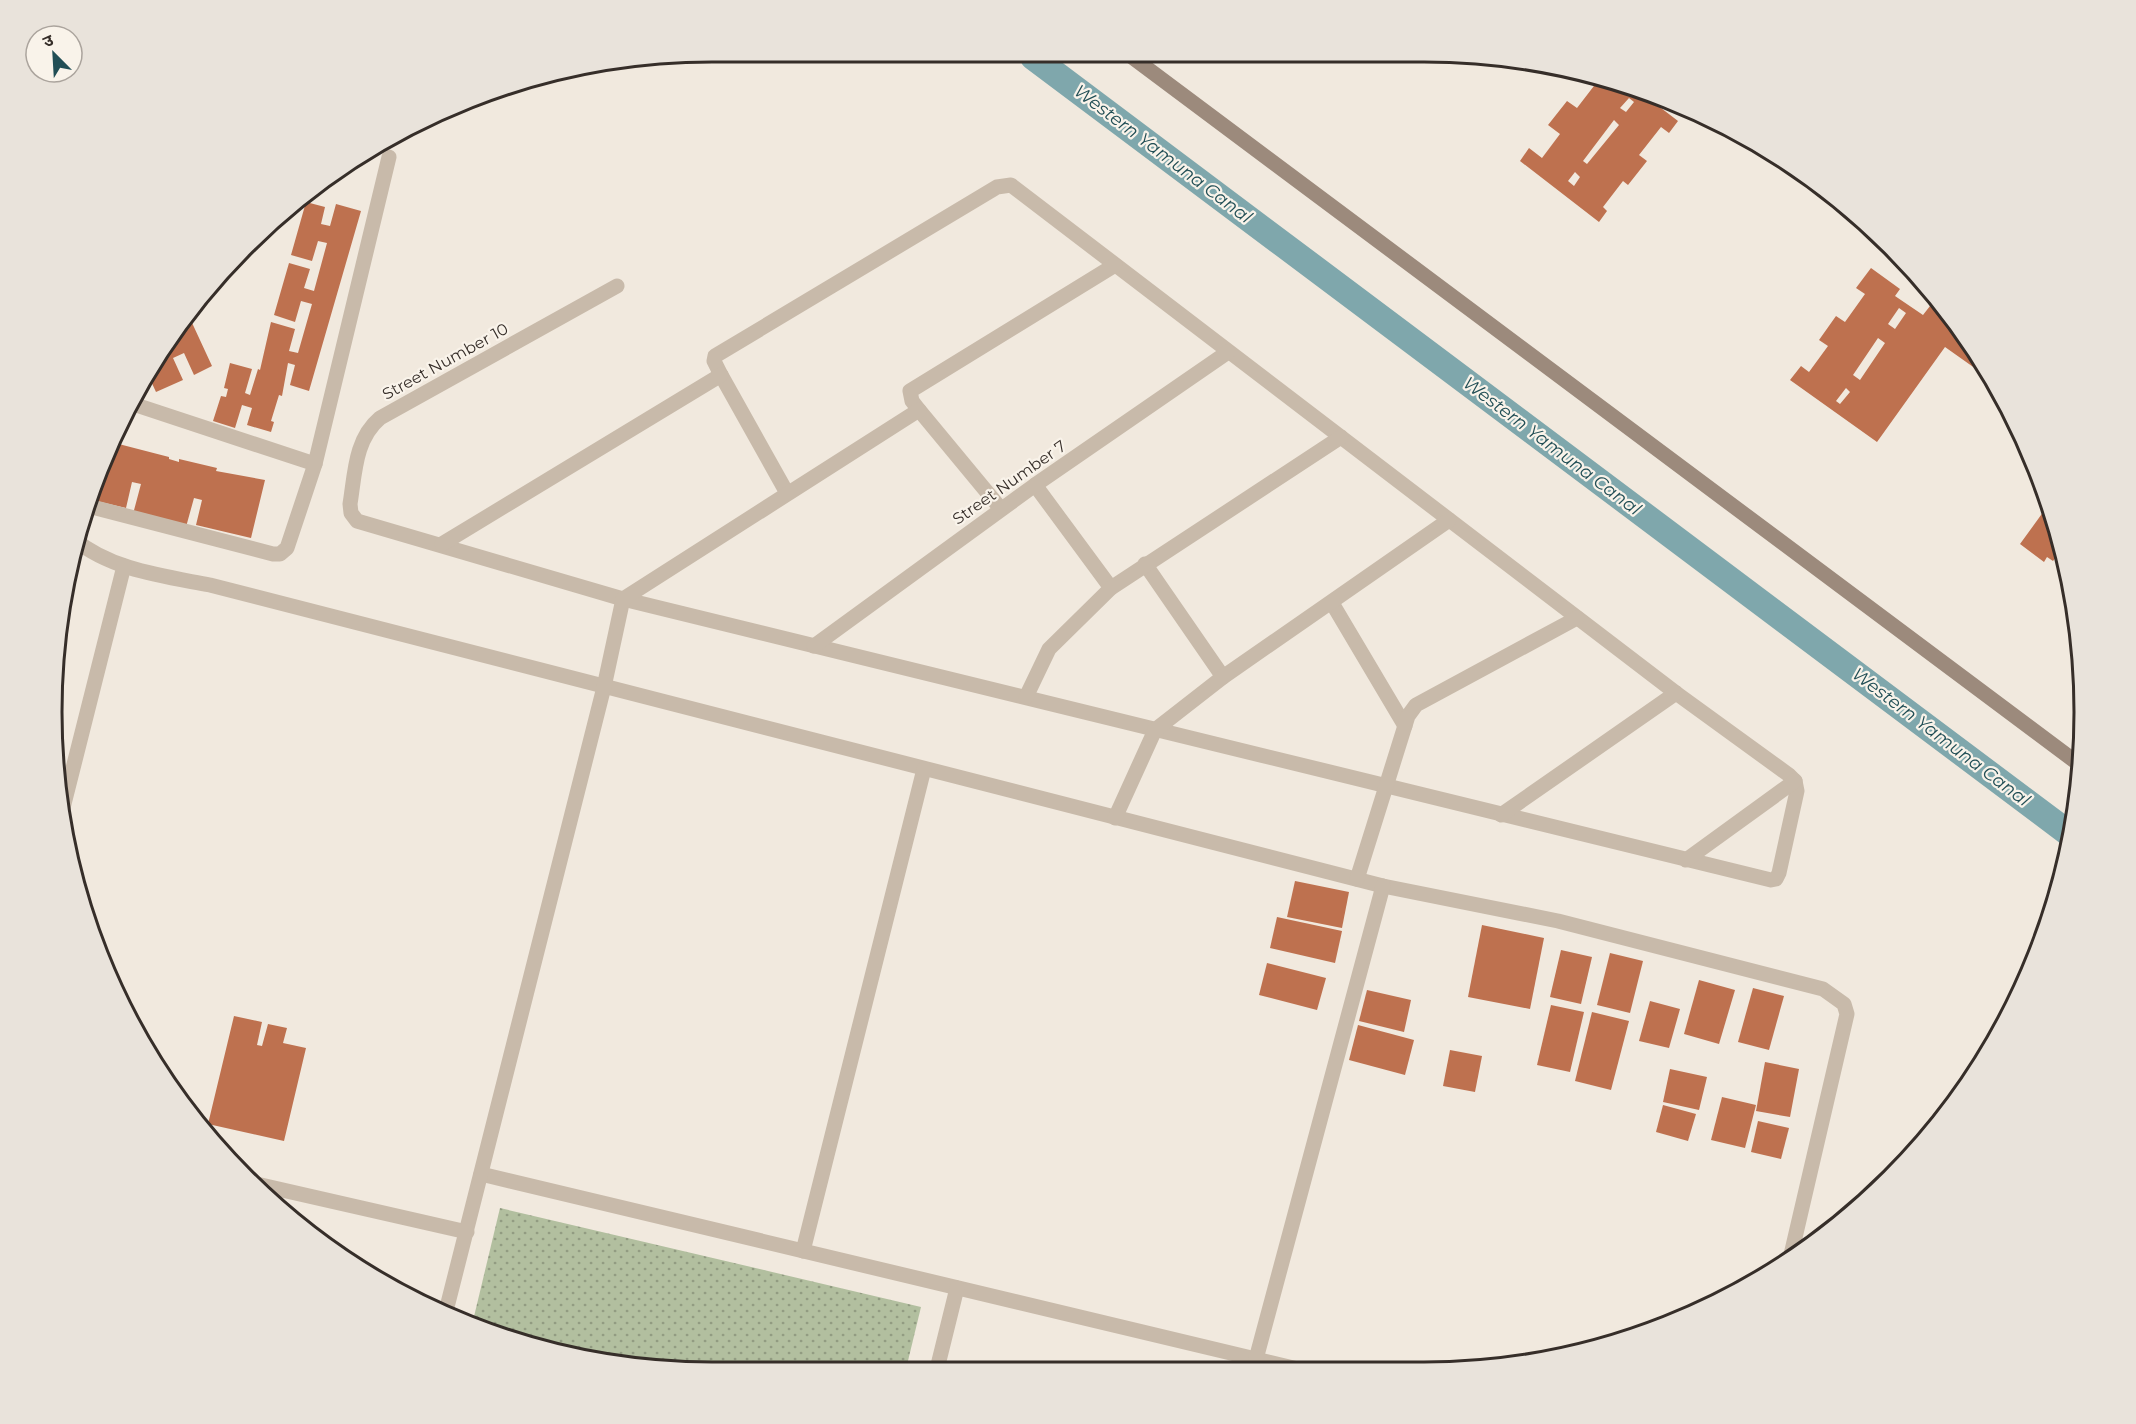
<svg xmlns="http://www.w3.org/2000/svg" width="2136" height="1424" font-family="Montserrat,'Noto Sans Devanagari',sans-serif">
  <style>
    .grass { fill: url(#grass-dots) }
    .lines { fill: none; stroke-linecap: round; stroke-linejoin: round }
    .canal { stroke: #7fa7ac; stroke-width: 26 }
    .building { fill: #be714f; fill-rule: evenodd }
    .street { stroke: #c8baaa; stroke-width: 15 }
    .secondary { stroke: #9c8a7c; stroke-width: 15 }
    .labels { text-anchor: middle; stroke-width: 4.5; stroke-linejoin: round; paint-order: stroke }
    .street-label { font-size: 16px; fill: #362e29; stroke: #f9f3ea }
    .water-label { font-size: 18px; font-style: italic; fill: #214e55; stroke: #f9f3ea }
    .rim { fill: none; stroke: #362e29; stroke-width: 3 }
  </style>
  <defs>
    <pattern id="grass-dots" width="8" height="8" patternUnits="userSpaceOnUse" patternTransform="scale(1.5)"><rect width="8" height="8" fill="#b2bf9f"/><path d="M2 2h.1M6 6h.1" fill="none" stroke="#929c82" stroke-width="1.8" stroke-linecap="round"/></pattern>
  </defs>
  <rect width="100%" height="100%" fill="#f1e9de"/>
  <polygon class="grass" points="500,1208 921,1307 906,1369 625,1367 541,1350 472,1325"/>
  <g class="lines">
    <polyline class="canal" points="1033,57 2071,835"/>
  </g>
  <g class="building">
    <path d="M1583,71l45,15 -2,3 14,10 4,-4 34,26 -9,12 -8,-6 -22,28 8,6 -19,24 -5,-4 -20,26 4,4 -8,11 -79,-61 9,-13 13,10 18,-24 -12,-9 19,-24 10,7 20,-26zM1629,98l5,4 -8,10 -6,-4zM1614,120l5,5 -32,39 -4,-3zM1575,172l5,5 -6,9 -6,-5z"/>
    <polygon points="306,202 325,207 321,224 330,226 336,204 361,211 309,391 290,385 295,365 288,363 282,396 279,395 271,421 274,422 271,432 247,425 252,408 242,405 235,428 213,421 221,396 226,397 228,389 224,388 230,363 252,369 245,393 250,395 258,369 260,370 271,322 295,329 289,351 298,353 312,304 301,301 295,322 274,315 289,263 310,269 304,288 314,291 327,243 318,241 312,261 291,255"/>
    <path d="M1871,268l29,21 -5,7 28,19 7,-9 8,5 5,-7 22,32 -5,8 5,3 3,-5 25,39 -48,-34 -68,95 -87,-62 11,-14 8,6 19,-26 -9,-6 17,-24 9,6 20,-28 -9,-6zM1899,308l7,5 -11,16 -7,-5zM1878,338l7,5 -25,37 -7,-5zM1846,388l4,4 -10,12 -4,-3z"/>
    <polygon points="187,312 212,366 194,375 184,353 173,358 183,380 156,392 149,377 167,346 175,342 172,337"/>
    <polygon points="111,442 169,457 169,459 179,462 179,459 217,468 216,471 265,480 251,538 196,525 202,500 194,498 186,527 133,514 141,484 132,482 126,508 88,499 101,459"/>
    <polygon points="2049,504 2064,547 2053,561 2047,557 2044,562 2020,544"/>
    <polygon points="2065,555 2069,580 2060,574 2064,569 2057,565"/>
    <polygon points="1295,881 1349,892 1342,928 1287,917"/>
    <polygon points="1277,917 1342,931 1335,963 1270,948"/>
    <polygon points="1482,925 1544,938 1530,1009 1468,997"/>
    <polygon points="1561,950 1592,957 1581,1004 1550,997"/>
    <polygon points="1610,953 1643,961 1630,1013 1597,1005"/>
    <polygon points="1267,963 1326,978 1317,1010 1259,995"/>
    <polygon points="1699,980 1735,990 1719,1044 1684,1034"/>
    <polygon points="1753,988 1784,996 1769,1050 1738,1042"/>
    <polygon points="1367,990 1411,1000 1404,1032 1359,1021"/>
    <polygon points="1650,1001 1680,1009 1669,1048 1639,1041"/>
    <polygon points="1551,1005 1584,1012 1570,1072 1537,1065"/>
    <polygon points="1592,1012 1629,1021 1611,1090 1575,1081"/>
    <polygon points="234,1016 262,1022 257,1045 262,1046 268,1024 287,1028 283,1043 306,1048 284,1141 208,1124"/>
    <polygon points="1358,1025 1414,1040 1405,1075 1349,1060"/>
    <polygon points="1450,1050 1482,1056 1475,1092 1443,1086"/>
    <polygon points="1765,1062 1799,1069 1790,1117 1756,1111"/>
    <polygon points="1670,1069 1707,1077 1699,1110 1663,1102"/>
    <polygon points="1722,1097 1756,1105 1745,1148 1711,1140"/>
    <polygon points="1663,1105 1696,1114 1688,1141 1656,1132"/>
    <polygon points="1758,1121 1789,1128 1781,1159 1751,1152"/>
  </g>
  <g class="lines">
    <g class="street">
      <path d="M617,286l-237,132c-25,21 -25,55 -30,86l1,9 6,8 266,78 1148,281 5,-1 3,-6 18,-82 -2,-10 -6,-6 -113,-82 -665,-508 -14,2 -282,169 -1,5 7,14 66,118"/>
      <polyline points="133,404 315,464"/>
      <polyline points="1035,485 1111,588"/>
      <polyline points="92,507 273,554 280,554 287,548 315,464 389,157"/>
      <polyline points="1001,509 919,410 912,401 910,391 1115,265"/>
      <path d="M74,539c37,31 90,37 136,46l1173,301 175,35 265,68 21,15 3,10 -57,245"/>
      <polyline points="442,544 721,375"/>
      <polyline points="1145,564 1223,677"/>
      <polyline points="1332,603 1405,726"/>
      <polyline points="814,646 1035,485 1228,352"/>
      <polyline points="1026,697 1049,649 1111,588 1341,437"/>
      <polyline points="62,812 124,566"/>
      <polyline points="1501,815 1676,693"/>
      <polyline points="1115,818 1155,730 1223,677 1449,520"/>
      <polyline points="1686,860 1795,781"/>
      <polyline points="1357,879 1408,716 1416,705 1577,618"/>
      <polyline points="481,1174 1306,1371"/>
      <polyline points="252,1183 467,1232"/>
      <polyline points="803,1251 924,769"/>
      <polyline points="445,1315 604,687 623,599 919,410"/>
      <polyline points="1256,1359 1383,886"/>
      <polyline points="937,1369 957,1288"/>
    </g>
    <polyline class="secondary" points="1132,57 2080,765"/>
  </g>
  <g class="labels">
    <g class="street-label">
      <text transform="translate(445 361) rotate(-29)" y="6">Street Number 10</text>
      <text transform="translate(1009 482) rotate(-35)" y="6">Street Number 7</text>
    </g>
    <g class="water-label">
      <text transform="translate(1163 154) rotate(37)" y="6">Western Yamuna Canal</text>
      <text transform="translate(1552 446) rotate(37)" y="6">Western Yamuna Canal</text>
      <text transform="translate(1941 737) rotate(37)" y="6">Western Yamuna Canal</text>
    </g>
  </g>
  <path d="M0 0H2136V1424H0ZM712 62H1424A650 650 0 0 1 2074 712V712A650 650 0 0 1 1424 1362H712A650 650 0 0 1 62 712V712A650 650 0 0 1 712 62Z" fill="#e9e3db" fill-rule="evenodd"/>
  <path class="rim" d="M712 62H1424A650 650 0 0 1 2074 712V712A650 650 0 0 1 1424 1362H712A650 650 0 0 1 62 712V712A650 650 0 0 1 712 62Z"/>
  <g transform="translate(54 54) rotate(336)"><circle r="28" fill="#f9f3ea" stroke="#aba49d" stroke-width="1.5"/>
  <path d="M0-4.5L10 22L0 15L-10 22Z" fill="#214e55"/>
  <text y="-9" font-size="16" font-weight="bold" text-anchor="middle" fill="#362e29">उ</text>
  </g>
</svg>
